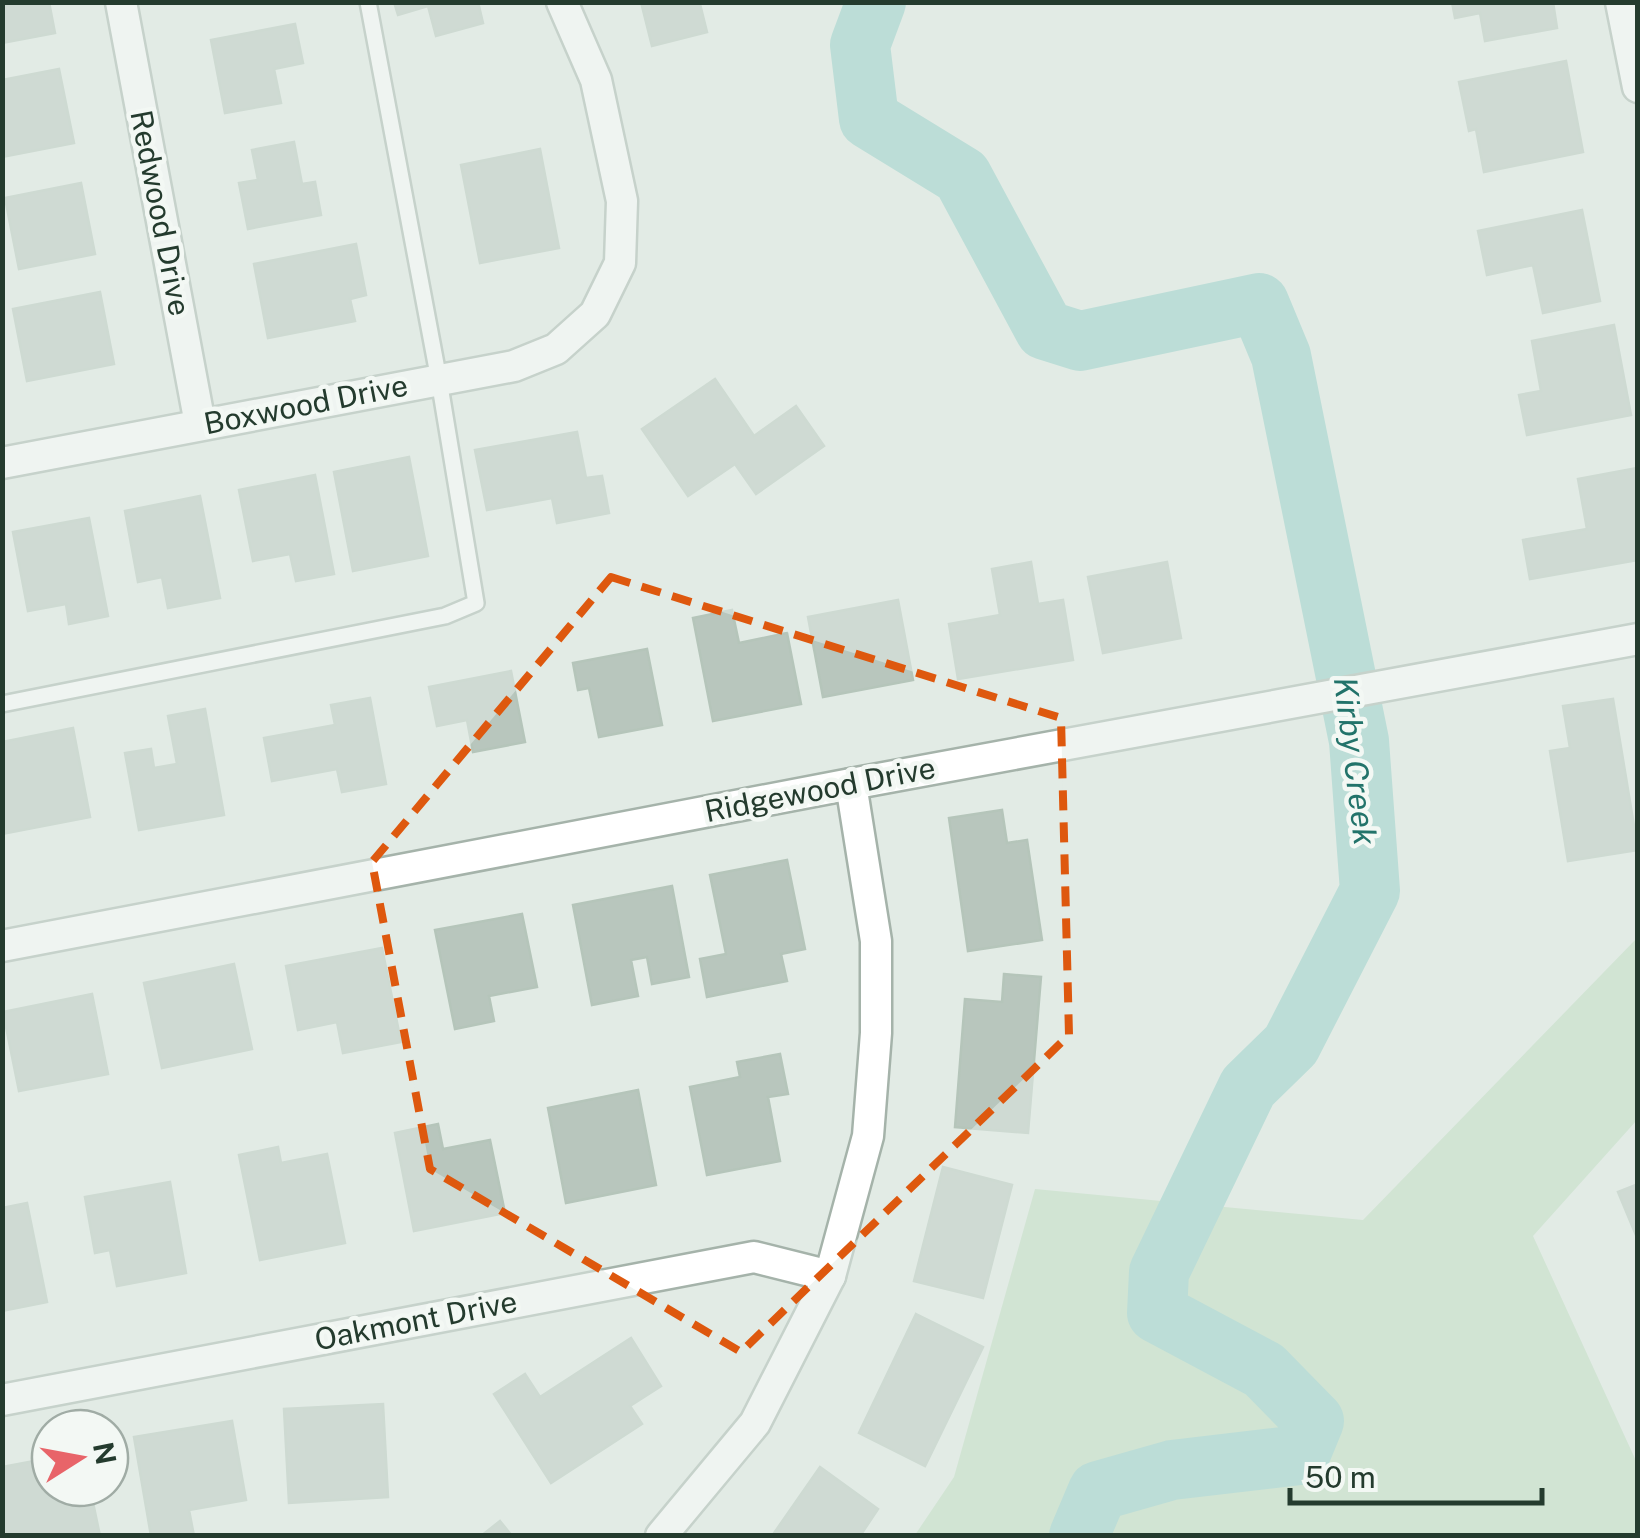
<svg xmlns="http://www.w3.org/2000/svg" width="1640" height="1538" font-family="'Public Sans',sans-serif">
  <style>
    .green { fill: #bddbbd }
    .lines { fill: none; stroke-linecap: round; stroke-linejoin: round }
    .river { stroke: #8ecdc5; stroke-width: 60 }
    .building { fill: #b8c6bd; stroke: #b5c5ba; stroke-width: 2.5 }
    .lane-casing { stroke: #a5b3aa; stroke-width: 20 }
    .street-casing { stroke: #a5b3aa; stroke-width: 35 }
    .lane { stroke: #fff; stroke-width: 15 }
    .street { stroke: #fff; stroke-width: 30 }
    .marked { fill: none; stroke: #de580e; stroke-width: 8; stroke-dasharray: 20 12; stroke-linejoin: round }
    .labels { text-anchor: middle; stroke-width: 9; stroke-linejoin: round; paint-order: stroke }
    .street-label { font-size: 30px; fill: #243b2e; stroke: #f3f8f4 }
    .water-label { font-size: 32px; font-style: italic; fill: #22736a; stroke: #f3f8f4 }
  </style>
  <rect width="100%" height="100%" fill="#e2ebe5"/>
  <polygon class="green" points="1637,938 1637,1120 1533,1236 1637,1463 1637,1535 915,1535 954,1477 1035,1189 1363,1220"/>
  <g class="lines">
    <polyline class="river" points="876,2 860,45 869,119 962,176 1045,330 1080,341 1259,303 1281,356 1359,741 1370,891 1291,1045 1248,1087 1159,1272 1157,1313 1264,1370 1314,1421 1300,1455 1172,1470 1098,1491 1079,1536"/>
  </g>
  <g class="building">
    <polygon points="2,2 49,2 55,33 2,43"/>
    <polygon points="394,2 478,2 483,23 436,36 428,6 398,15"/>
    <polygon points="641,2 704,2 700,4 707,32 652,46"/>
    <polygon points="1452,2 1553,2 1557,28 1485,41 1480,13 1455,18"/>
    <polygon points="295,24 303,63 274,69 281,103 225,113 211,40"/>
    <polygon points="1566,61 1583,152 1484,172 1476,129 1469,131 1459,82"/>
    <polygon points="59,69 74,143 2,157 2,80"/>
    <polygon points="294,142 302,184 315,182 321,215 248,229 239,183 258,180 252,150"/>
    <polygon points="540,149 559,248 480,263 461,165"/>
    <polygon points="81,183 95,254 19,269 5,198"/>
    <polygon points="1582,210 1600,301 1543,313 1533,265 1487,275 1478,231"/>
    <polygon points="356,244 366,295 350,299 355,321 268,338 254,264"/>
    <polygon points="100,292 114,364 27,381 13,309"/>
    <polygon points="1614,325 1631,415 1527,435 1519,395 1541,391 1532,341"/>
    <polygon points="715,379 754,436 796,406 824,446 756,494 735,464 688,496 642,429"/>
    <polygon points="577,432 586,478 602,476 609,513 557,523 552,498 487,510 475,450"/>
    <polygon points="409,457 428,556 353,571 334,472"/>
    <polygon points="1637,468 1638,560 1530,579 1523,540 1587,529 1578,479"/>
    <polygon points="315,475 334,574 296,581 290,554 253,561 239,490"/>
    <polygon points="200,496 220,598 168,608 162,577 138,582 125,511"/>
    <polygon points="89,518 108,616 69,624 66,604 28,611 13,532"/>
    <polygon points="1031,562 1038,604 1063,600 1073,660 958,679 949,624 1000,615 992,569"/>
    <polygon points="1167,562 1181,638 1103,653 1088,577"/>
    <polygon points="898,600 913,680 823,697 808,617"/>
    <polygon points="732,610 739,643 787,633 801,704 713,721 693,618"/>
    <polygon points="647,649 662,725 599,737 589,688 578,690 573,663"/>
    <polygon points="511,671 525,742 473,752 467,720 437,726 429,687"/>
    <polygon points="370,698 386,784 342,792 337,769 272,781 264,738 335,725 331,705"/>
    <polygon points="1613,699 1638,850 1568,861 1550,751 1570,748 1563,706"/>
    <polygon points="205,709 224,815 139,830 125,753 151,749 154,768 177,764 168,716"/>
    <polygon points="73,728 90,817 2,834 2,742"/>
    <polygon points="1002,810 1007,843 1027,840 1042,940 968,951 949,818"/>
    <polygon points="787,860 805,949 781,954 787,981 707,997 700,959 726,954 710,875"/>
    <polygon points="672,886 689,977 652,984 647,957 631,960 638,996 592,1005 573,905"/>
    <polygon points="522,914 537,987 489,996 494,1021 455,1029 435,930"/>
    <polygon points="382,948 401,1042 343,1053 337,1022 298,1030 286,966"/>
    <polygon points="234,964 252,1049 162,1068 144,983"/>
    <polygon points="1004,974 1041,977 1028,1133 955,1127 965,999 1002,1002"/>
    <polygon points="92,994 108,1074 19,1091 3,1012"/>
    <polygon points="780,1054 788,1094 768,1097 780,1161 707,1175 690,1087 740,1077 737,1062"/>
    <polygon points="638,1090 656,1185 566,1203 548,1108"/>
    <polygon points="438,1124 443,1149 490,1140 505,1213 414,1231 395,1133"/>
    <polygon points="278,1147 281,1163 327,1154 345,1243 260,1260 239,1155"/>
    <polygon points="943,1167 1012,1185 983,1298 914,1281"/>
    <polygon points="170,1182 186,1273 117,1286 110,1250 95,1253 85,1197"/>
    <polygon points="1638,1184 1638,1240 1618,1192"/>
    <polygon points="27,1203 47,1302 2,1311 2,1208"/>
    <polygon points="916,1314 983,1347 925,1466 859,1433"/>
    <polygon points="631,1338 661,1386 630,1406 642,1424 551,1483 494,1394 525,1374 540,1397"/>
    <polygon points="383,1404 388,1497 289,1503 284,1409"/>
    <polygon points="232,1421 246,1500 189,1510 194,1536 151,1536 134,1437"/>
    <polygon points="50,1458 50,1488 90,1488 100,1536 2,1536 2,1467"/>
    <polygon points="820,1467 878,1509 860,1536 772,1536"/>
    <polygon points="500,1521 512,1536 481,1536"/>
  </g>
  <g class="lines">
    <defs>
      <polyline id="lane" points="2,704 445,616 476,603 439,380 368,2"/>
      <g id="street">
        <polyline points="121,2 200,424"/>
        <polyline points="1621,2 1638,87"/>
        <polyline points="2,463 514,366 556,349 595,314 620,263 622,201 596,80 562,2"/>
        <polyline points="2,946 851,784 1638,639"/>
        <polyline points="2,1400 754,1257 830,1276"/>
        <polyline points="661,1536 755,1423 830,1276 868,1136 876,1033 876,941 851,784"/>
      </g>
    </defs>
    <use href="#lane" class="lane-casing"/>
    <use href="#street" class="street-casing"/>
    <use href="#lane" class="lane"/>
    <use href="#street" class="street"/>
  </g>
  <path d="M0 0H1640V1538H0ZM611,577l450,141 8,317 -328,317 -311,-183 -58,-307z" fill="#e2ebe5" fill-opacity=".55" fill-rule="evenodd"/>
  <path class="marked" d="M611,577l450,141 8,317 -328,317 -311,-183 -58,-307z"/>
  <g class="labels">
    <g class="street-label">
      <text transform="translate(160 213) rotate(79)" y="10">Redwood Drive</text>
      <text transform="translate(306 405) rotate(-11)" y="10">Boxwood Drive</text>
      <text transform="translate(820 790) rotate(-11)" y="10">Ridgewood Drive</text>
      <text transform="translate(416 1321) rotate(-11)" y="10">Oakmont Drive</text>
    </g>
    <g class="water-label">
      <text transform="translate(1355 761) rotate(83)" y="11">Kirby Creek</text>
    </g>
  </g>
  <rect width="1640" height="1538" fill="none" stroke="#243b2e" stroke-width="10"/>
  <g transform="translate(80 1458) rotate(79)"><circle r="48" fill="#f3f8f4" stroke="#a0aca5" stroke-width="2.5"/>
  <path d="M0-8L18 38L0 25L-18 38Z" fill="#e86469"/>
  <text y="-15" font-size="28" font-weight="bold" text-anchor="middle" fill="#243b2e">N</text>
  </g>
  <path d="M1290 1488v15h252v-15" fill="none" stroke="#243b2e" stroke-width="5"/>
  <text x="1305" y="1488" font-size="30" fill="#243b2e" stroke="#f3f8f4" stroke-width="8" paint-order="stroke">50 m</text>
</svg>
